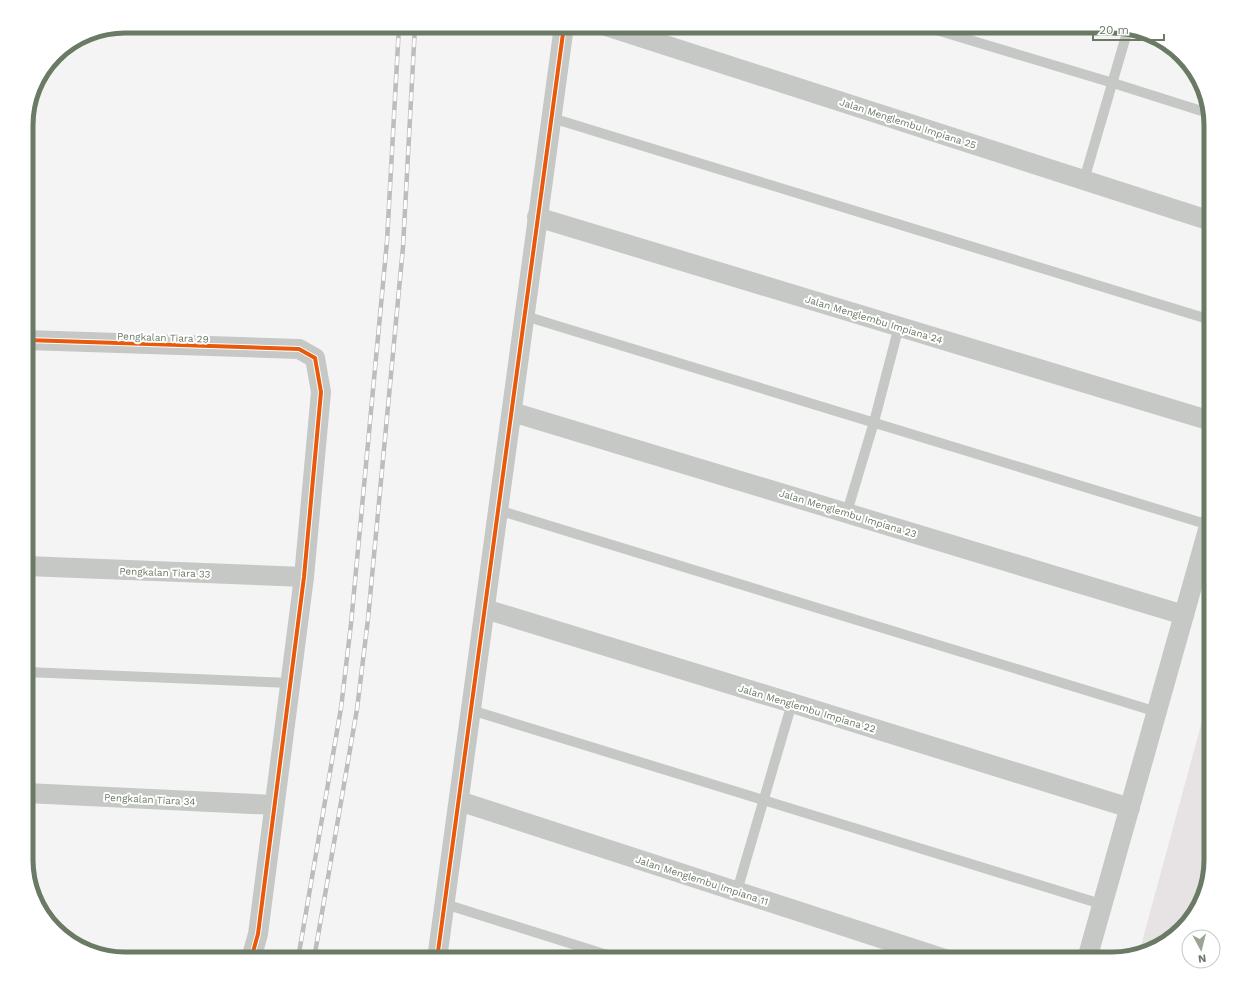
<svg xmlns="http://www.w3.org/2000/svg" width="1237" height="985" font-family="'Work Sans',sans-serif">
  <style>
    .green { fill: #e7e2e3 }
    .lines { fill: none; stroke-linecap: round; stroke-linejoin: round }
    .lane { stroke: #c6c8c5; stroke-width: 10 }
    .street { stroke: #c6c8c5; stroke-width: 20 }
    .rail-casing { stroke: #bcbebb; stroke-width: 4.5 }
    .rail { stroke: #fff; stroke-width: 3; stroke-dasharray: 9; stroke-linecap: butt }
    .cycleway-casing { stroke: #fff; stroke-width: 6 }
    .cycleway { stroke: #e8590c; stroke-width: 4 }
    .labels { text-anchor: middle; stroke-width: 4; stroke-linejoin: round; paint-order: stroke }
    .street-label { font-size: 10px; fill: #6a7a64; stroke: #fff }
    .rim { fill: none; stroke: #6a7a64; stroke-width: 5 }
  </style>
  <rect width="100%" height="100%" fill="#f4f4f4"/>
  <polygon class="green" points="1211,688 1211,860 1206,892 1187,925 1156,949 1139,953"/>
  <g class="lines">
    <g class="lane">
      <polyline points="923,26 1113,83 1208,113"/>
      <polyline points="552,118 1211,320"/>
      <polyline points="1084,180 1128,29"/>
      <polyline points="525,316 1209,525"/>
      <polyline points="498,510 1157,712"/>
      <polyline points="847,512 874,422 899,326"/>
      <polyline points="26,672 290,683"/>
      <polyline points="471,710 1101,904"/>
      <polyline points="737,891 792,703"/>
      <polyline points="445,904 620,959"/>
    </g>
    <g class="street">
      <polyline points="606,26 1211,221"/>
      <polyline points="537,217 1211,421"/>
      <polyline points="26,340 299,349 315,358 321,392 304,577 258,934 251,959"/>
      <polyline points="512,412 1184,615"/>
      <polyline points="26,566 304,577"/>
      <polyline points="485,609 792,703 1130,808"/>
      <polyline points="26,793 274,805"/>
      <polyline points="459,801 945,959"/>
      <polyline points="437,959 564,26"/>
      <polyline points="1087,959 1211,519"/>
    </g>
    <defs>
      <g id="rail">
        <polyline points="298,959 341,708 351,624 387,241 399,26"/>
        <polyline points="314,959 357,709 368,619 403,247 415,26"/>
      </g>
    </defs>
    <use href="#rail" class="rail-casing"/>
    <use href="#rail" class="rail"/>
    <defs>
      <g id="cycleway">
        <polyline points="26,340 299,349 315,358 321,392 304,577 258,934 251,959"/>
        <polyline points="437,959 564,26"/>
      </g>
    </defs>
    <use href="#cycleway" class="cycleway-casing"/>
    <use href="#cycleway" class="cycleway"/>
  </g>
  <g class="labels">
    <g class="street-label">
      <text transform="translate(908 123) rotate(18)" y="4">Jalan Menglembu Impiana 25</text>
      <text transform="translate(874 319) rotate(17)" y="4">Jalan Menglembu Impiana 24</text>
      <text transform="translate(163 337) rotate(2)" y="4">Pengkalan Tiara 29</text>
      <text transform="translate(848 513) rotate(17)" y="4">Jalan Menglembu Impiana 23</text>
      <text transform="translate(165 572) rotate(2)" y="4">Pengkalan Tiara 33</text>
      <text transform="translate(807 708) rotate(17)" y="4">Jalan Menglembu Impiana 22</text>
      <text transform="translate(150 799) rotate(3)" y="4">Pengkalan Tiara 34</text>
      <text transform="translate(702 880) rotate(18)" y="4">Jalan Menglembu Impiana 11</text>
    </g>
  </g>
  <path d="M0 0H1237V985H0ZM125 33H1112A92 92 0 0 1 1204 125V860A92 92 0 0 1 1112 952H125A92 92 0 0 1 33 860V125A92 92 0 0 1 125 33Z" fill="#fff" fill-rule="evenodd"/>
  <path class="rim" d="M125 33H1112A92 92 0 0 1 1204 125V860A92 92 0 0 1 1112 952H125A92 92 0 0 1 33 860V125A92 92 0 0 1 125 33Z"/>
  <g transform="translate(1201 949) rotate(173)"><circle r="19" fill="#ffffff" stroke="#c3cac1"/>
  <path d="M0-3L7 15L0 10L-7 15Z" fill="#9aa596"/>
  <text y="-6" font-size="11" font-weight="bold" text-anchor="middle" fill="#6a7a64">N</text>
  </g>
  <path d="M1093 34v6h71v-6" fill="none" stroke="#6a7a64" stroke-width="2"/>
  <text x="1099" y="34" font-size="12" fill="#6a7a64" stroke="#ffffff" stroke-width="3" paint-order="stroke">20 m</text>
</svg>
